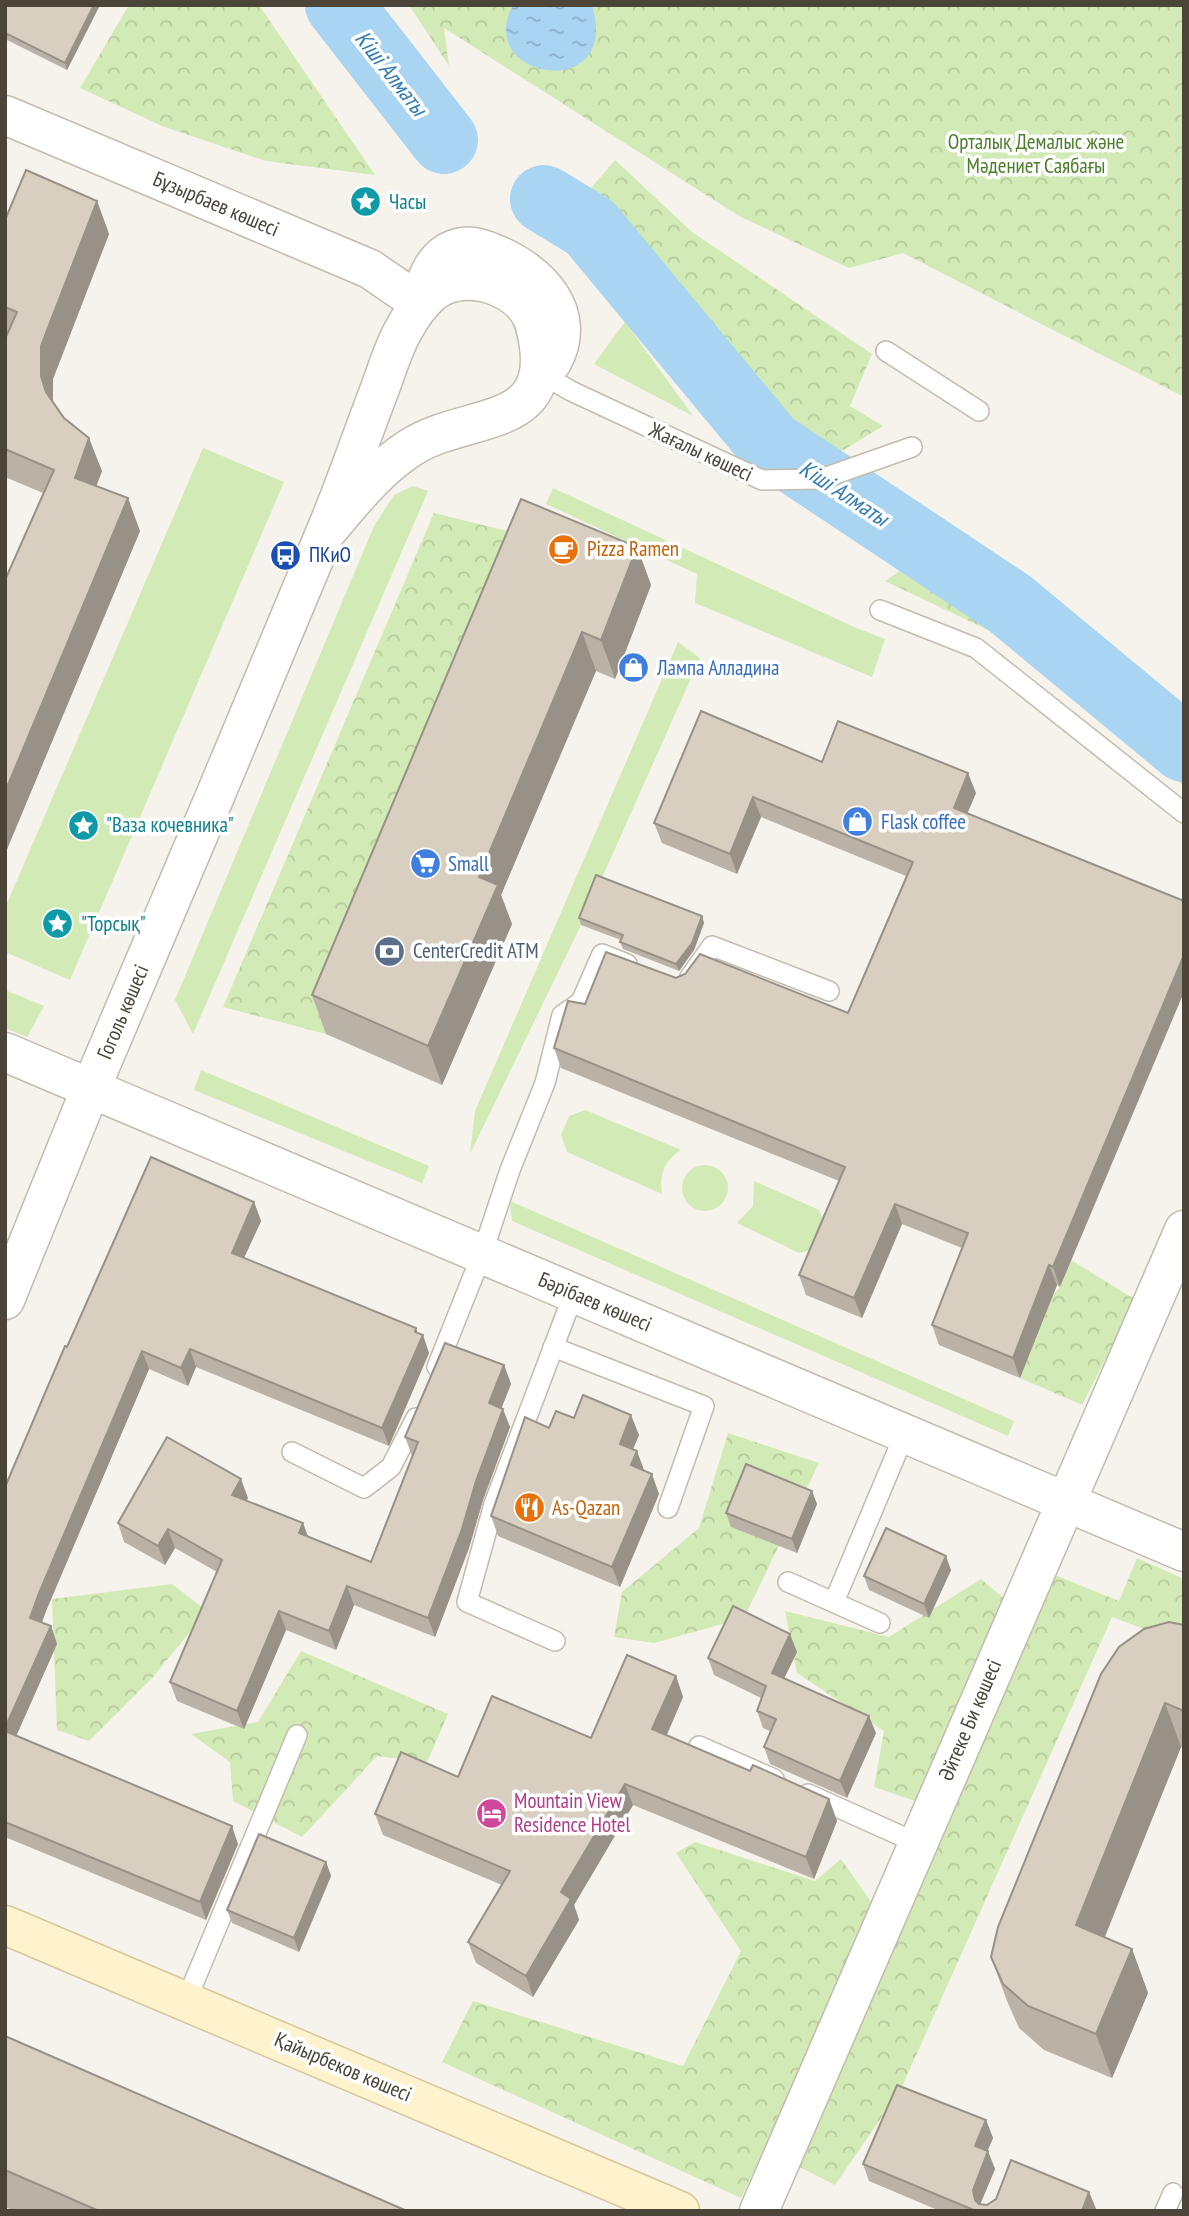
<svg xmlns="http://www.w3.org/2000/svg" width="1189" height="2216" font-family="'PT Sans Narrow',sans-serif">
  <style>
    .grass { fill: #d2eab5 }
    .forest { fill: url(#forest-crowns) }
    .water { fill: url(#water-ripples) }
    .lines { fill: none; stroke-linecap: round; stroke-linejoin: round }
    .river { stroke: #a9d4f2; stroke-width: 68 }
    .service-casing { stroke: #c2bbae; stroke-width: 22 }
    .minor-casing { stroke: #c2bbae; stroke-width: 41 }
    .tertiary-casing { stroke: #c2bbae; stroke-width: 41 }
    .secondary-casing { stroke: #d6c79b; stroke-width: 41 }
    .service { stroke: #fff; stroke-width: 19 }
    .minor { stroke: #fff; stroke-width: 38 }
    .tertiary { stroke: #fff; stroke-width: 38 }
    .secondary { stroke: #fff3cd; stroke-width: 38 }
    .wall { fill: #bab2a6 }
    .shaded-wall { fill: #979187 }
    .building { fill: #d8cfc1; stroke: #979187; stroke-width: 2 }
    .labels { text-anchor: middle; stroke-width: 7; stroke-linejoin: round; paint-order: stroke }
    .park-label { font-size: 21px; fill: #4a7f2a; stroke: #fff }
    .culture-label { font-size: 21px; fill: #0d838f; stroke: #fff; text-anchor: start }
    .street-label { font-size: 21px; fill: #4b4439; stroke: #fff }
    .food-label { font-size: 21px; fill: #c56008; stroke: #fff; text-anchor: start }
    .transit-label { font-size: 21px; fill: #164399; stroke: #fff; text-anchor: start }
    .shop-label { font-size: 21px; fill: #366cbe; stroke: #fff; text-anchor: start }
    .service-label { font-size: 21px; fill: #4e5e75; stroke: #fff; text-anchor: start }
    .hotel-label { font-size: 21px; fill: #b23c85; stroke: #fff; text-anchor: start }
    .water-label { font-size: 23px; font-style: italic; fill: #2e7ab2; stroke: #fff }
  </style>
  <defs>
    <pattern id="forest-crowns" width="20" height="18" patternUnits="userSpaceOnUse" patternTransform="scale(1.75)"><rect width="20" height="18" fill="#d2eab5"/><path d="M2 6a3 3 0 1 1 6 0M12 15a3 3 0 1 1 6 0" fill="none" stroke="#b6ca9c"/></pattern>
    <pattern id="water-ripples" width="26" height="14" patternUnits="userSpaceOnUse" patternTransform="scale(1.75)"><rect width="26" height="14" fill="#a9d4f2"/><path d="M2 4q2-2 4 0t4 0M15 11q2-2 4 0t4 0" fill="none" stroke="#8caec5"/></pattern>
  </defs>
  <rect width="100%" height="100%" fill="#f6f3ec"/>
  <g class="grass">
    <polygon points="625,322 693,416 594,364"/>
    <polygon points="203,448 284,482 70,980 5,952 5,908"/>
    <polygon points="413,486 428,491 193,1034 175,1000 374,526 394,495"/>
    <polygon points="553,488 854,627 885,639 872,677 695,603 697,574 546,504"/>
    <polygon points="678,642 700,658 581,925 470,1154 475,1111"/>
    <polygon points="5,990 44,1006 27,1037 5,1028"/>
    <polygon points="201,1070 429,1166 422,1183 194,1090"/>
    <path d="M585,1110l96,40c-17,11 -22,24 -19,44l-95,-42 -6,-17 8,-19z"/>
    <circle cx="705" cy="1188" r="23"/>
    <polygon points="754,1181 819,1210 825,1224 811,1250 799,1253 737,1223 753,1206"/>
    <polygon points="510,1201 1014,1421 1008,1436 512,1221"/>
  </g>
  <g class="forest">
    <polygon points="129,5 259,5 375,175 266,161 162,126 80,88"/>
    <polygon points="409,5 1184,5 1184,397 903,253 849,268 739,216 444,28 449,66"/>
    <polygon points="615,160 692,232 872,354 850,406 883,426 827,460 786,447 742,389 649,278 586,194"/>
    <polygon points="434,513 535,538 326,1034 223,1007"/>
    <polygon points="952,536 1005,566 1184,706 1184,786 992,632 885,581"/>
    <polygon points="1071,1260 1136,1300 1082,1405 1020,1378 1053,1295 1060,1287"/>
    <polygon points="728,1433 819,1463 744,1618 654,1643 614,1637 622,1592 699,1528"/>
    <polygon points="1137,1558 1184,1579 1184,1644 1112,1617 901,2089 835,2185 790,2162 1045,1571 1119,1601"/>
    <polygon points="981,1579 1008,1602 918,1802 874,1787 884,1731 797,1673 785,1611 889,1637"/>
    <polygon points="172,1584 207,1611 153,1677 89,1741 57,1730 52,1599"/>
    <polygon points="301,1651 448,1714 427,1762 377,1756 302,1837 233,1801 230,1762 191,1734 258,1722"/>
    <polygon points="695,1842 815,1881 841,1859 877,1910 741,2198 442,2062 473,2001 683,2066 741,1951 676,1853"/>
  </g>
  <path class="water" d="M513,5h79c30,98 -119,76 -79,0z"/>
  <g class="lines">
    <g class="river">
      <polyline points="339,5 444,140"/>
      <polyline points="544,199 590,227 770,444 1009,603 1184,748"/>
    </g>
    <defs>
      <g id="service">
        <polyline points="886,351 979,411"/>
        <polyline points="540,373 571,391 762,480 821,479 912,447"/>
        <polyline points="880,610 976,648 1184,813"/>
        <polyline points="690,977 712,946 829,991"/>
        <polyline points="553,1347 704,1406 668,1508"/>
        <polyline points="437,1367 482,1254 510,1170 545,1083 562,1015 581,1002 602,954 627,964"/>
        <polyline points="292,1452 364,1488 391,1467 416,1418"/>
        <polyline points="788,1582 880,1623"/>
        <polyline points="834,1602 905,1433"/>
        <polyline points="555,1641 467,1602 494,1504 574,1293"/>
        <polyline points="699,1746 774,1779"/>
        <polyline points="808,1794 917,1843"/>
        <polyline points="186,2001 297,1735"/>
        <polyline points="1165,2211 1173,2193"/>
      </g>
      <g id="minor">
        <path d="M5,115l365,154 51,35c3,-24 14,-53 42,-57 10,-2 23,3 32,7 43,17 85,59 57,108"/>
        <path d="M91,1088c79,-184 157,-370 234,-555 20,-47 36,-95 54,-142 8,-21 14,-43 25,-62 9,-16 21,-35 39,-43 33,-15 83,4 92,40 28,108 -67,84 -125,122 -34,22 -58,54 -84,84"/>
        <polyline points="759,2211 1184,1230"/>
      </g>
      <g id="tertiary">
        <polyline points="5,1052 1184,1552"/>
        <polyline points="5,1300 91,1088"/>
      </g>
      <polyline id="secondary" points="5,1925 680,2211"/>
    </defs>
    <use href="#service" class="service-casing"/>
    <use href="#minor" class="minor-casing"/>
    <use href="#tertiary" class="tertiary-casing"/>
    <use href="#secondary" class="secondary-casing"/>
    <use href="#service" class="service"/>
    <use href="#minor" class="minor"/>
    <use href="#tertiary" class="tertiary"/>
    <use href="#secondary" class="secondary"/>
  </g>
  <g class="wall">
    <polygon points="5,5 100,5 67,70 5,39"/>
    <polygon points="97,201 109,234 53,379 53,403 102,471 96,486 140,531 5,854 5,580 43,493 5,477 5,339 7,335 5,335 5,220"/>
    <polygon points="637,547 651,585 615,679 596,671 501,895 512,924 442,1085 326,1034 312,995"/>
    <polygon points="822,762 976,793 967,814 1060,1287 1057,1285 1020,1378 939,1345 932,1325 962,1248 902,1224 862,1318 806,1295 799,1275 839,1181 561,1068 554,1048 585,1004 676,978 848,1013 906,876 761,817 737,874 662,843 654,823"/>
    <polygon points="702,916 704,923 694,950 679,971 623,949 620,942 621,940 581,925 579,918"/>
    <polygon points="254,1202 261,1221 244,1258 418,1333 429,1353 389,1446 196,1367 188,1386 149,1369 46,1611 42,1622 51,1626 57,1644 16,1735 238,1844 206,1920 5,1837 5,1487 67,1347"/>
    <polygon points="504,1365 511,1384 501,1408 510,1427 483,1500 469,1548 435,1637 354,1605 336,1650 286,1630 244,1729 177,1701 170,1682 217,1572 175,1548 165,1565 124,1542 118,1523 248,1498 246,1501 303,1523 308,1537 371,1562 412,1456 405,1437"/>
    <polygon points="574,1418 639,1435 633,1449 644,1471 659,1494 620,1587 498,1536 491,1516 549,1428"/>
    <polygon points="817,1504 797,1553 731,1527 726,1513"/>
    <polygon points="951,1570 929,1618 869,1590 864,1576"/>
    <polygon points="1184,1625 1184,1748 1181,1747 1104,1937 1132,1949 1148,1993 1112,2078 1044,2050 1019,2028 1007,2001 991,1957"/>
    <polygon points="797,1652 784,1678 876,1733 847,1798 770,1764 764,1747 770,1731 763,1728 757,1711 761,1698 714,1675 708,1658"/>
    <polygon points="676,1676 683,1697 667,1735 750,1771 829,1799 837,1821 814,1879 633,1805 574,1905 579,1920 533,1997 476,1963 468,1942 502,1885 383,1835 375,1814 458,1777 591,1738"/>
    <polygon points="326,1862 331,1876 299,1952 232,1923 227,1910"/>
    <polygon points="5,2036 407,2211 14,2211 5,2207"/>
    <polygon points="986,2120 993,2138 987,2151 995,2169 980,2205 987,2205 1089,2192 1096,2209 1095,2211 940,2211 869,2181 863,2164"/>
  </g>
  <g class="shaded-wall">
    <polygon points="94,5 100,5 67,70 65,63"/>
    <polygon points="97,201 109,234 53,379 53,410 46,392 41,376 41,346"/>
    <polygon points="89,438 102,471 87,511 75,478"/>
    <polygon points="128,498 140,531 5,854 5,792"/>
    <polygon points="637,547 651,585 615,679 601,640"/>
    <polygon points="582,632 596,671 501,895 512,924 442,1085 428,1046 479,877"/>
    <polygon points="968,773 976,793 961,828 954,808"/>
    <polygon points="753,797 761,817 737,874 730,854"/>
    <polygon points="702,916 704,923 694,950 679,971 676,964"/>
    <polygon points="1184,955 1184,992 1060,1287 1053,1267"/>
    <polygon points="254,1202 261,1221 238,1271 232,1253"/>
    <polygon points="895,1204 902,1224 862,1318 854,1298"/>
    <polygon points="1049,1265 1057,1285 1020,1378 1013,1358"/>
    <polygon points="416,1328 420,1340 423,1335 429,1353 389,1446 382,1428"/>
    <polygon points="190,1349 196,1367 188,1386 181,1368"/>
    <polygon points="142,1351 149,1369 46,1611 37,1636 30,1618 39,1593"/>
    <polygon points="504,1365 511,1384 496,1422 489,1403"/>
    <polygon points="503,1409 510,1427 483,1500 469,1548 435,1637 428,1618 476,1481"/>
    <polygon points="631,1415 639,1435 627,1463 620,1444"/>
    <polygon points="637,1451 644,1470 631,1465"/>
    <polygon points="652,1474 659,1494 620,1587 612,1567"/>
    <polygon points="241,1479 248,1498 239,1514 232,1495"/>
    <polygon points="812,1491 817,1504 797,1553 792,1539"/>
    <polygon points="303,1523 310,1542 299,1533"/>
    <polygon points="168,1529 175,1548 165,1565 158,1546"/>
    <polygon points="946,1556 951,1570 929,1618 924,1604"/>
    <polygon points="347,1586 354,1605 336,1650 329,1631"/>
    <polygon points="279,1611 286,1630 244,1729 237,1711"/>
    <polygon points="51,1626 57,1644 11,1748 5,1733 5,1728"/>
    <polygon points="790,1634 797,1652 778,1691 772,1673"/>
    <polygon points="676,1676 683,1697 660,1750 652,1729"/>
    <polygon points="1165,1703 1181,1747 1092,1969 1076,1925"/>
    <polygon points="869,1716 876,1733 847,1798 840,1781"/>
    <polygon points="625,1784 633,1805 574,1905 579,1920 533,1997 526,1976 561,1892"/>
    <polygon points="829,1799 837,1821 814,1879 806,1857"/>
    <polygon points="232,1826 238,1844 206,1920 200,1902"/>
    <polygon points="326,1862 331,1876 299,1952 294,1938"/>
    <polygon points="1132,1949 1148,1993 1112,2078 1096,2034"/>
    <polygon points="986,2120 993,2138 982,2164 975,2146"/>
    <polygon points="988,2151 995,2169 979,2207 975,2200 973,2190"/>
    <polygon points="1089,2192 1096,2209 1095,2211 1082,2211"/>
  </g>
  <g class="building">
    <polygon points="5,5 94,5 65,63 5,33"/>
    <polygon points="26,170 97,201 41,346 41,376 46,392 64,418 89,438 75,478 128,498 5,792 5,580 54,470 5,449 5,339 17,312 5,307 5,220"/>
    <polygon points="521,499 637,547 601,640 582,632 479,877 498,885 428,1046 312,995"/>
    <polygon points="701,711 822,762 838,721 968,773 954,808 1184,901 1184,955 1053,1267 1049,1265 1013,1358 932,1325 968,1233 895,1204 854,1298 799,1275 845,1167 554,1048 568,1001 585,1004 606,952 676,978 685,974 700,954 848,1013 913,862 753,797 730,854 654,823"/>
    <polygon points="596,875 702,916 692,943 676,964 620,942 623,935 579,918"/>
    <polygon points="151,1157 254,1202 232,1253 416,1328 415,1332 423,1335 382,1428 190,1349 181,1368 142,1351 39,1593 30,1618 51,1626 5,1728 5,1487 65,1346 67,1347"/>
    <polygon points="445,1343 504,1365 489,1403 503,1409 476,1481 462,1529 428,1618 347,1586 329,1631 279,1611 237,1711 170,1682 222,1560 168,1529 158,1546 118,1523 167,1437 241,1479 232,1495 303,1523 299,1533 371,1562 418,1442 405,1437"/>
    <polygon points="583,1395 631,1415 620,1444 637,1451 631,1465 652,1474 612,1567 491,1516 525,1417 549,1428 556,1411 574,1418"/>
    <polygon points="746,1464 812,1491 792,1539 726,1513"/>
    <polygon points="886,1528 946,1556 924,1604 864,1576"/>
    <polygon points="733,1606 790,1634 772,1673 869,1716 840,1781 764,1747 776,1719 757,1711 766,1686 708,1658"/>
    <polygon points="1169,1622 1184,1625 1184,1711 1165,1703 1076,1925 1132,1949 1096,2034 1028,2006 1003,1984 991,1957 998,1927 1101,1674 1119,1647 1144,1629"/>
    <polygon points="627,1655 676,1676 652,1729 750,1771 753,1765 829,1799 806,1857 625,1784 561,1892 571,1899 526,1976 468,1942 510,1871 375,1814 401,1752 458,1777 492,1696 591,1738"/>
    <polygon points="5,1731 232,1826 200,1902 5,1822"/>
    <polygon points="259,1834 326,1862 294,1938 227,1910"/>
    <polygon points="5,2036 407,2211 99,2211 5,2170"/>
    <polygon points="897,2085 986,2120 975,2146 988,2151 973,2190 975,2200 979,2204 987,2205 996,2199 1011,2160 1089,2192 1082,2211 976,2211 863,2164"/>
  </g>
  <defs>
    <symbol id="sight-disc" viewBox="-11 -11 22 22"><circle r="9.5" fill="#0f9aa8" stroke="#fff"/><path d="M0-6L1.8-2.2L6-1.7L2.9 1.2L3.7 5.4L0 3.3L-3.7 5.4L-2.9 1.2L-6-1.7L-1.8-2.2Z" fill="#fff"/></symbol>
    <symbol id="cafe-disc" viewBox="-11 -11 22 22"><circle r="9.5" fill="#e8710a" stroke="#fff"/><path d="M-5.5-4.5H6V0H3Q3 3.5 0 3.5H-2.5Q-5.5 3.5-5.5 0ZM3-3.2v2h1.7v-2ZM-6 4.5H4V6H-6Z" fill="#fff"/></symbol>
    <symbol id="bus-disc" viewBox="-11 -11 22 22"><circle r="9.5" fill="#1a4fb4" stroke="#fff"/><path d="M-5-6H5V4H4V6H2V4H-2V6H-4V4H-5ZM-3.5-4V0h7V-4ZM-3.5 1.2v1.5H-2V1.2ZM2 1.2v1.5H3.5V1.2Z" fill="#fff"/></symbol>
    <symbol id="shop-disc" viewBox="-11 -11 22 22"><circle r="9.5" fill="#3f7fe0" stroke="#fff"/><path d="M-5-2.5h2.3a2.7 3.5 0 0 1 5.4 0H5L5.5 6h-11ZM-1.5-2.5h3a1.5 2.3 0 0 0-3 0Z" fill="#fff"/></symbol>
    <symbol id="supermarket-disc" viewBox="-11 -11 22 22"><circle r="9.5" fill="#3f7fe0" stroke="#fff"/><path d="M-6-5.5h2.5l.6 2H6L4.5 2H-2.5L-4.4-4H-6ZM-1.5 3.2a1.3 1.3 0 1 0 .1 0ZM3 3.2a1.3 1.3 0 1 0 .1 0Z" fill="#fff"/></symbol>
    <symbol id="bank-disc" viewBox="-11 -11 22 22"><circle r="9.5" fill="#5c6f8a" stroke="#fff"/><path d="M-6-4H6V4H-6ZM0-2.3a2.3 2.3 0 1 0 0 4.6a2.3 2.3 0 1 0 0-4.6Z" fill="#fff"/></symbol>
    <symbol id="restaurant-disc" viewBox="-11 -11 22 22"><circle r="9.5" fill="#e8710a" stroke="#fff"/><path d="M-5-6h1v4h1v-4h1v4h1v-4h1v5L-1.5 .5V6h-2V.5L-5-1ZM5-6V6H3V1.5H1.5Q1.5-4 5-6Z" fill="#fff"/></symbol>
    <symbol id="hotel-disc" viewBox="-11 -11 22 22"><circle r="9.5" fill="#d1479c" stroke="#fff"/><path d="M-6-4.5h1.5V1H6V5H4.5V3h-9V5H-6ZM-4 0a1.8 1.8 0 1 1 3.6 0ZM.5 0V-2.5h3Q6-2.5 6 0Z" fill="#fff"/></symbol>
  </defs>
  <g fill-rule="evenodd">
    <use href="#sight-disc" x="348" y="184" width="35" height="35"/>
    <use href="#cafe-disc" x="546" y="532" width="35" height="35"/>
    <use href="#bus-disc" x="268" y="538" width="35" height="35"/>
    <use href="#shop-disc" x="616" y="650" width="35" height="35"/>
    <use href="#shop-disc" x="840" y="804" width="35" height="35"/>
    <use href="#sight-disc" x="66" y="808" width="35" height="35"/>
    <use href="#supermarket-disc" x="408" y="846" width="35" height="35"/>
    <use href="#sight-disc" x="40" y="906" width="35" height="35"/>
    <use href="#bank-disc" x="372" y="934" width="35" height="35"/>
    <use href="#restaurant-disc" x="512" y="1490" width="35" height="35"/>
    <use href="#hotel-disc" x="474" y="1796" width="35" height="35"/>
  </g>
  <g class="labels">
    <g class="park-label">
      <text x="1036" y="149">Орталық Демалыс және<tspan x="1036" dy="24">Мәдениет Саябағы</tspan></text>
    </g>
    <g class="culture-label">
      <text x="389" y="209">Часы</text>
      <text x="106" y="832">"Ваза кочевника"</text>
      <text x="81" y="931">"Торсық"</text>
    </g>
    <g class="street-label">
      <text transform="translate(216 204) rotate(23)" y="7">Бұзырбаев көшесі</text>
      <text transform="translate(701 452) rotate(25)" y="7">Жағалы көшесі</text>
      <text transform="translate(123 1012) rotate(-67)" y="7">Гоголь көшесі</text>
      <text transform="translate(595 1302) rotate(23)" y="7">Бәрібаев көшесі</text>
      <text transform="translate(970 1720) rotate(-67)" y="7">Әйтеке Би көшесі</text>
      <text transform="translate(343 2067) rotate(23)" y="7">Қайырбеков көшесі</text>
    </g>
    <g class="food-label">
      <text x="587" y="556">Pizza Ramen</text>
      <text x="552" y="1515">As-Qazan</text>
    </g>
    <g class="transit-label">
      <text x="309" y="562">ПКиО</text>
    </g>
    <g class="shop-label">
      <text x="657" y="675">Лампа Алладина</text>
      <text x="881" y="829">Flask coffee</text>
      <text x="448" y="871">Small</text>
    </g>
    <g class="service-label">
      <text x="413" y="958">CenterCredit ATM</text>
    </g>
    <g class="hotel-label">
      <text x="514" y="1808">Mountain View<tspan x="514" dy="24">Residence Hotel</tspan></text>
    </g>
    <g class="water-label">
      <text transform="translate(391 73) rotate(52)" y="8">Кіші Алматы</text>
      <text transform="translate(844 493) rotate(33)" y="8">Кіші Алматы</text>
    </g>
  </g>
  <rect width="1189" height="2216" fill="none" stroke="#4b4439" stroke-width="14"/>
</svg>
